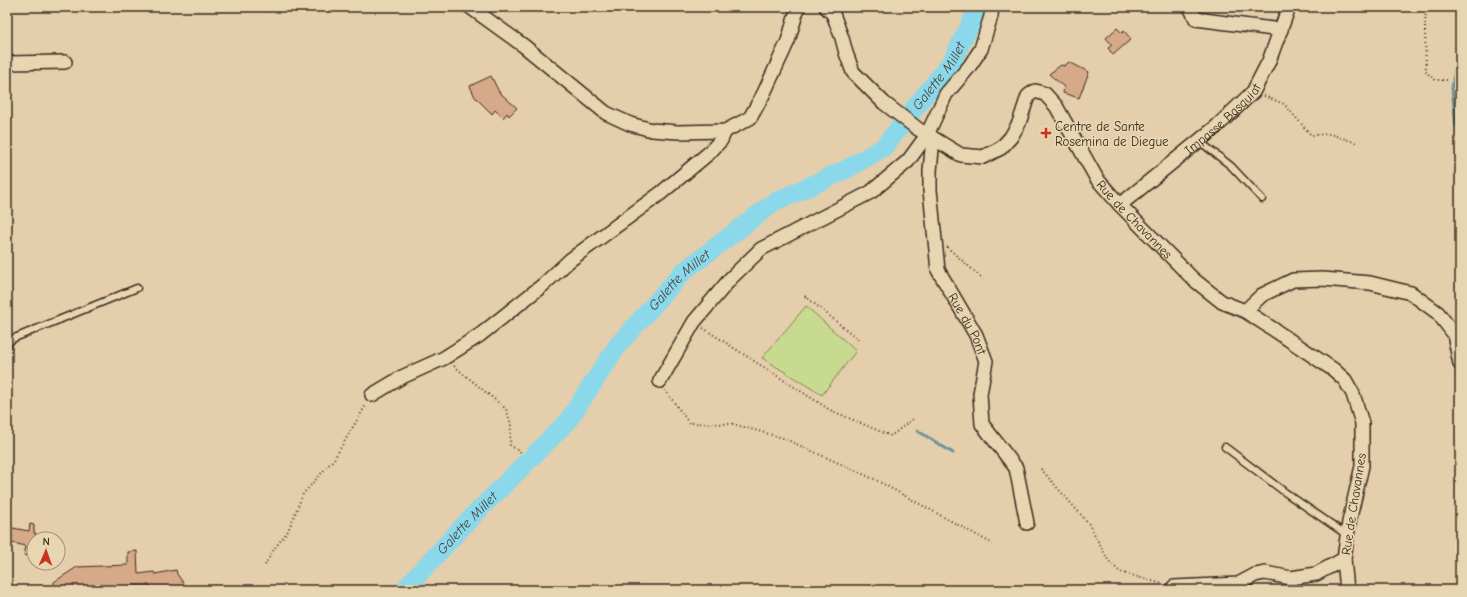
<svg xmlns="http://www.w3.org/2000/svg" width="1467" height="597" font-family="'Comic Neue',sans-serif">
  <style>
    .green { fill: #c7da8f; stroke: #818256 }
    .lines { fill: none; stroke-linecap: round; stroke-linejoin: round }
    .stream { stroke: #6b9299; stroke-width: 3 }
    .river { stroke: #8bd8eb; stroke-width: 19 }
    .building { fill: #d6aa89; stroke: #3b2a1e }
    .service-casing { stroke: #3b2a1e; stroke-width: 9 }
    .minor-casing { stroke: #3b2a1e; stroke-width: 16 }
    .path { stroke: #3b2a1e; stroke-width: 2; stroke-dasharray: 1 3; stroke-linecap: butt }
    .service { stroke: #e8d6b3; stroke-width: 6 }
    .minor { stroke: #e8d6b3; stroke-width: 13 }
    .poi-dot { fill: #c8321e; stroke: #e8d6b3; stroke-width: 1.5 }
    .labels { text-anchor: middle; stroke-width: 3.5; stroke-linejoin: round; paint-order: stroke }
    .street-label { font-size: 13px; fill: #3b2a1e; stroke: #e8d6b3 }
    .poi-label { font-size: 13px; fill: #3b2a1e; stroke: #e8d6b3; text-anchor: start }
    .water-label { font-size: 14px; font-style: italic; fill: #47443d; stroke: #e8d6b3 }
  </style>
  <rect width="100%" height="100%" fill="#e5ceab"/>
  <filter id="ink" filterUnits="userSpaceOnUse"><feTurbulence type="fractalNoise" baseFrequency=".025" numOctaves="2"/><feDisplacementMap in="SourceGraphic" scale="8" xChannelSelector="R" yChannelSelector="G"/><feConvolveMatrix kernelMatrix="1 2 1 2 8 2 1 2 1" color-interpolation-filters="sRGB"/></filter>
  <g filter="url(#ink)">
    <polygon class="green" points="806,306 856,351 822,395 762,358"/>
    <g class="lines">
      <g class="stream">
        <polyline points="1460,43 1452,88 1456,126 1460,127"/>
        <polyline points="918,431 953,453"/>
      </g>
      <path class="river" id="s1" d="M404,590l60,-65 104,-104 50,-76 65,-73 90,-69 74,-34 37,-22 68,-86 24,-48v-6"/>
    </g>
    <g class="building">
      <polygon points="1117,28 1122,33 1124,31 1131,39 1113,55 1108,48 1112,45 1106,38"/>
      <polygon points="1069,62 1089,72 1079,98 1063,93 1064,87 1049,74 1061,65 1064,66"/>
      <polygon points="491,76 499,92 517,108 509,116 507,113 503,118 495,110 492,114 475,97 470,86"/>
      <polygon points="30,524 34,525 34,533 36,533 34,539 34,557 24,555 26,546 7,542 7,527 29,531"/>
      <polygon points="137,551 138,574 154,572 155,574 176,570 177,574 188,590 150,590 150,585 132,585 131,590 54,590 54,582 77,567 128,565 128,552"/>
    </g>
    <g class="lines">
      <defs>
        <g id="service">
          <polyline points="1199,141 1231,166 1262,199"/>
          <polyline points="7,345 12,339 137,288"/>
          <polyline points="1225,447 1286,493 1347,535"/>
        </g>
        <g id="minor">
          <polyline points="470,7 524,46 606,113 630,124 652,130 678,132 725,131 750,118 764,93 788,41 798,7"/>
          <path id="s2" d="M826,7l7,7 9,24 4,15 7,19 31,31 34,26 43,26 22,2 18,-9 10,-11 8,-14 9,-27 7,-5 10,3 11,12 41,73 23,26 73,74 29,23 23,9 28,18 61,41 11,10 8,14 9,29v43l-13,56 -5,37 3,31"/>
          <polyline points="1190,7 1196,19 1281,30"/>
          <polyline points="7,63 65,62"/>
          <path id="s3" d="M933,138l-3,33v19l8,80 38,65 10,26 -6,33 2,30 34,44 11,55"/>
          <path id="s4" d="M1120,205l96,-78 37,-35 16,-31 20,-54"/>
          <polyline points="1245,311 1262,295 1293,280 1323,279 1370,283 1411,293 1438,313 1454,334 1460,364"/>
          <polyline points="660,381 694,322 731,278 761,249 871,192 908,161 927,135 946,94 969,67 981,49 991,16 992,7"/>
          <polyline points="372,395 402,377 444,358 480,335 543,285 570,260 661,193 709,153 721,140 725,131"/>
          <polyline points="1174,587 1238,584 1255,575 1265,573 1291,578 1316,574 1344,559"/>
        </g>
      </defs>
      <use href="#service" class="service-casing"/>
      <use href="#minor" class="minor-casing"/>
      <g class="path">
        <polyline points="1426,7 1425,30 1426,72 1435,80 1448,80"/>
        <polyline points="270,12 272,7"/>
        <polyline points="1264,96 1284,104 1311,135 1330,134 1357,143"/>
        <polyline points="947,247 983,279"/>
        <polyline points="805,296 859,340"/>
        <polyline points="703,328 830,410 891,436 914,418"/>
        <polyline points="454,366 506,409 511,424 510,445 522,453"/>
        <polyline points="665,390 689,423 733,424 783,438 874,479 993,544"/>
        <polyline points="1041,469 1089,524 1108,560 1120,572 1163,584"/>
        <polyline points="265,565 274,549 288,531 303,494 334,459 366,405"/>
      </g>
      <use href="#service" class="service"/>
      <use href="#minor" class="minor"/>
    </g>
  </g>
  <path class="poi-dot" d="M1044 127h4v4h4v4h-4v4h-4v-4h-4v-4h4z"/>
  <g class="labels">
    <g class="street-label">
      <text dy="5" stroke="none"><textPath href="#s4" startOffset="134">Impasse Basquiat</textPath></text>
      <text dy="5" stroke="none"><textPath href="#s2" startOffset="484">Rue de Chavannes</textPath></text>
      <text dy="5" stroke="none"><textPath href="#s3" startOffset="194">Rue du Pont</textPath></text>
      <text transform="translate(1353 504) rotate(-81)" y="5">Rue de Chavannes</text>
    </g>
    <g class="poi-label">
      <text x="1055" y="131">Centre de Sante<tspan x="1055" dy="15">Rosemina de Diegue</tspan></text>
    </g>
    <g class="water-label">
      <text dy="5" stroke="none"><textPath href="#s1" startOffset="752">Galette Millet</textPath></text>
      <text dy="5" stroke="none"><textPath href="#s1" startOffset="416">Galette Millet</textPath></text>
      <text dy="5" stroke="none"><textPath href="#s1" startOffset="92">Galette Millet</textPath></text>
    </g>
  </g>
  <rect width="1467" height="597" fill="none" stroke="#e8d6b3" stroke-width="24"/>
  <rect x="12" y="12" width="1443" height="573" fill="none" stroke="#3b2a1e" stroke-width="1.5" filter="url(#ink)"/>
  <g transform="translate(46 551) rotate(2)"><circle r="19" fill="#e8d6b3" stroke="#a39177"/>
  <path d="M0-3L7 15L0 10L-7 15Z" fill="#c8321e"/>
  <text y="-6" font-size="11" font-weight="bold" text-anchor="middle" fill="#3b2a1e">N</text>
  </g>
</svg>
